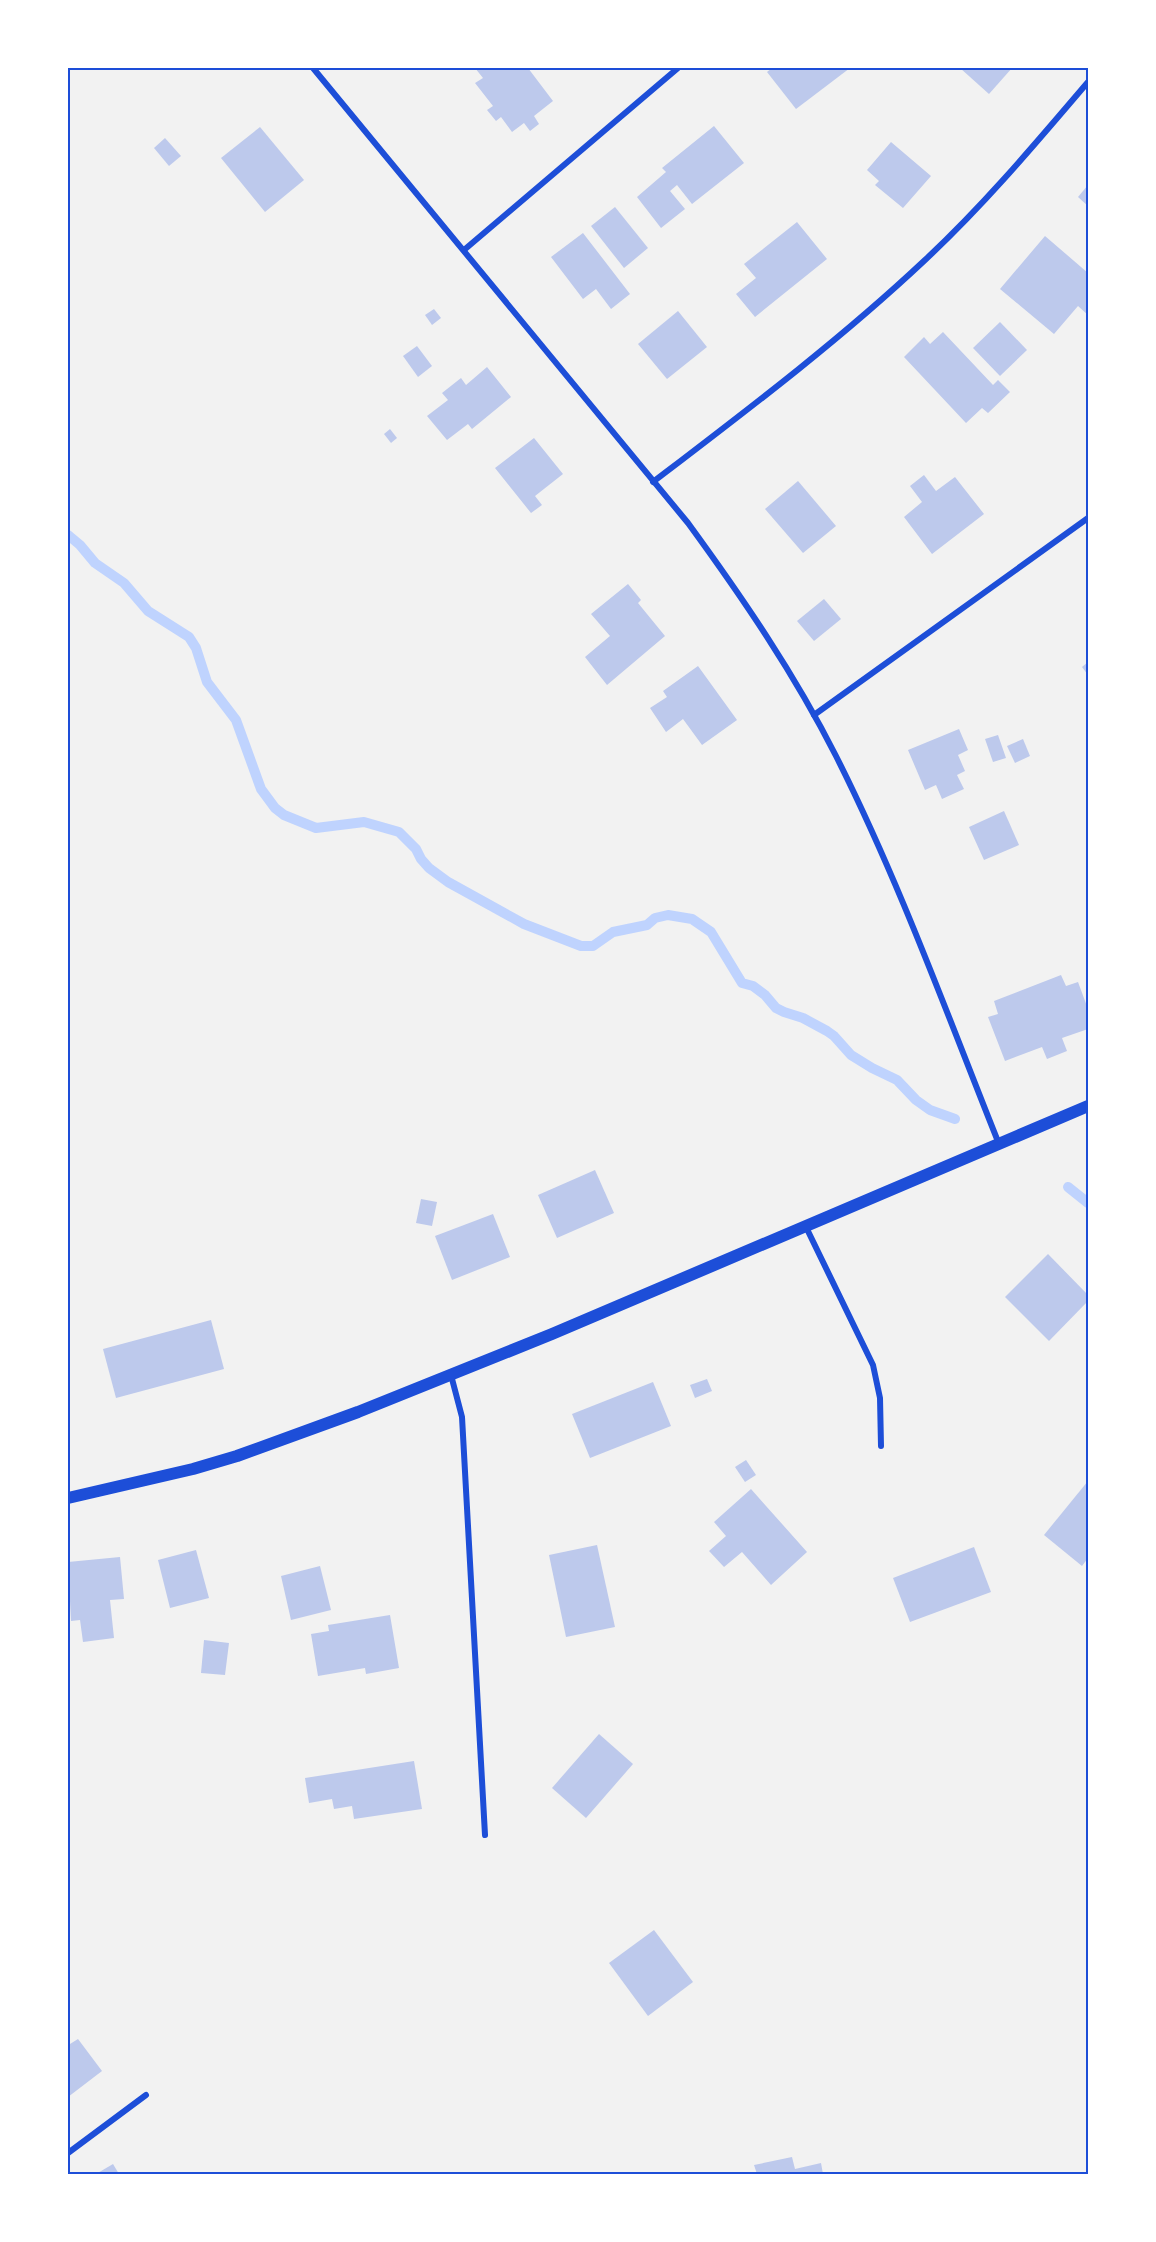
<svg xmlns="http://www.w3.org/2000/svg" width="1156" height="2242" font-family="'Space Grotesk',sans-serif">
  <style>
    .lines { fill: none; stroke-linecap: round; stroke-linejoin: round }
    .stream { stroke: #bfd3fe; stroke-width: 10 }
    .building { fill: #bdc9ec }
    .minor { stroke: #1d4ed8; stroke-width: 6 }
    .secondary { stroke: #1d4ed8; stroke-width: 12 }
    .neatline { fill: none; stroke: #1d4ed8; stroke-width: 2 }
  </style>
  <rect width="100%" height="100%" fill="#f2f2f2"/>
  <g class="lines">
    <g class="stream">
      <polyline points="68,535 80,545 95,563 124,583 148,611 189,637 196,648 207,682 236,720 261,789 275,808 284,815 316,828 364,822 399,832 416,849 421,859 429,868 448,882 524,924 581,946 593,946 613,932 647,925 655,918 668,915 692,919 711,932 742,983 753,986 765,995 776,1008 784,1012 803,1018 827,1031 834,1036 851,1055 872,1068 897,1080 916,1100 930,1110 955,1119"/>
      <polyline points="1068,1187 1088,1203"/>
    </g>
  </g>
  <g class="building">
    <polygon points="475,68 528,68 553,101 534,116 539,124 530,131 524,123 512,132 501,117 496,121 487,110 493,106 475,83 483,78"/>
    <polygon points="772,68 850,68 796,109 767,72"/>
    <polygon points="960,68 1012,68 989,94"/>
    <polygon points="714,126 744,163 692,204 677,185 670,191 685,209 661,228 637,197 666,172 662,168"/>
    <polygon points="260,127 304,180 265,212 221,158"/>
    <polygon points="165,138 181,156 169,166 154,148"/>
    <polygon points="891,142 931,176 903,208 875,185 879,181 867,170"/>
    <polygon points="1088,185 1088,206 1078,197"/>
    <polygon points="615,207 648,248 624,268 591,226"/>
    <polygon points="797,222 827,259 755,317 736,294 756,278 744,264"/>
    <polygon points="583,233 630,294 611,309 596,289 583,299 551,257"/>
    <polygon points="1045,236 1088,273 1088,315 1078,306 1054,334 1000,289"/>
    <polygon points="434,309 441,318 432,325 425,315"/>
    <polygon points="678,311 707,347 667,379 638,344"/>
    <polygon points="1000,322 1027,350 1000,376 973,348"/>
    <polygon points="943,332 993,385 998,380 1010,392 988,413 982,408 966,423 904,357 924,337 930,344"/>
    <polygon points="417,346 432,366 418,377 403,356"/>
    <polygon points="487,367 511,397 472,429 468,424 447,440 427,416 448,400 442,393 461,378 466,385"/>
    <polygon points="390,429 397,438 391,443 384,434"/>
    <polygon points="534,438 563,474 535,496 542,505 531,513 495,468"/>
    <polygon points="924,475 936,491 955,477 984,514 932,554 904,517 922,502 910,486"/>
    <polygon points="798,481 836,526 803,553 765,509"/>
    <polygon points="628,584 641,600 638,603 665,636 607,685 585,657 610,636 591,614"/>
    <polygon points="824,599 841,619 814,641 797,621"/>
    <polygon points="1088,662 1088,675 1082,667"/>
    <polygon points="698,666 737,720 702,745 683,719 666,732 650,708 667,697 663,691"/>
    <polygon points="959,729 968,750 958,755 965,771 957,775 964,789 942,799 936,785 925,790 908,750"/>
    <polygon points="998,735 1006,758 993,762 985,739"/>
    <polygon points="1023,739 1030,756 1015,763 1007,746"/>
    <polygon points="1004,811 1019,845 984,860 969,827"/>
    <polygon points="1061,975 1066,986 1078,982 1088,1009 1088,1029 1062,1038 1067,1051 1047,1059 1042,1047 1005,1061 988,1017 998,1014 994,1001"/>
    <polygon points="595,1170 614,1213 557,1238 538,1195"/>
    <polygon points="421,1199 437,1202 432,1226 416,1223"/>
    <polygon points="493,1214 510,1257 452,1280 435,1236"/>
    <polygon points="1048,1254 1088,1295 1088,1301 1049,1341 1005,1297"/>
    <polygon points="211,1320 224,1369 116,1398 103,1349"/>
    <polygon points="707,1379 712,1391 695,1398 690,1385"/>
    <polygon points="653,1382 671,1426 590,1458 572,1414"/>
    <polygon points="746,1460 756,1475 745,1482 735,1467"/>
    <polygon points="1088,1481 1088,1558 1082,1566 1044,1535"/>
    <polygon points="751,1489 807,1552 771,1585 742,1552 724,1567 709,1551 726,1536 714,1522"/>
    <polygon points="597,1545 615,1627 566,1637 549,1555"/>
    <polygon points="974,1547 991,1592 910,1622 893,1578"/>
    <polygon points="196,1550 209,1598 170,1608 158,1560"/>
    <polygon points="120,1557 124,1599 110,1600 114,1638 83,1642 80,1620 71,1621 68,1562"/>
    <polygon points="320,1566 331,1610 291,1620 281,1576"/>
    <polygon points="390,1615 399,1668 366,1674 365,1668 318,1676 311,1634 329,1631 328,1625"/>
    <polygon points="204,1640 229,1643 225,1675 201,1673"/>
    <polygon points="599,1734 633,1764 586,1818 552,1788"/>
    <polygon points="414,1761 422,1809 354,1819 352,1806 334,1809 332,1799 309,1803 305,1778"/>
    <polygon points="654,1930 693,1982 648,2016 609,1963"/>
    <polygon points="78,2039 102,2071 68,2097 68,2040 70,2044"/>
    <polygon points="792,2157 795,2169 821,2163 823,2174 757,2174 754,2165"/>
    <polygon points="113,2164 119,2174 96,2174"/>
  </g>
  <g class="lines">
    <g class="minor">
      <path d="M313,68l375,455c54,74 106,150 148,233 63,125 111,258 163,388"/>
      <polyline points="464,250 678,68"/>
      <path d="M653,482c93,-71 187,-142 272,-222 59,-55 111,-117 163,-178"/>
      <polyline points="814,715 1088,518"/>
      <polyline points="806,1227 873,1365 880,1398 881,1446"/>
      <polyline points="451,1375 462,1417 485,1835"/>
      <polyline points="68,2153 146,2095"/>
    </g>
    <polyline class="secondary" points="68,1498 193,1469 237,1456 358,1412 552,1334 1088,1106"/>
  </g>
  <rect width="1156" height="2242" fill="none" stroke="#ffffff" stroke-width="138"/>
  <rect x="69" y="69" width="1018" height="2104" class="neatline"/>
</svg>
